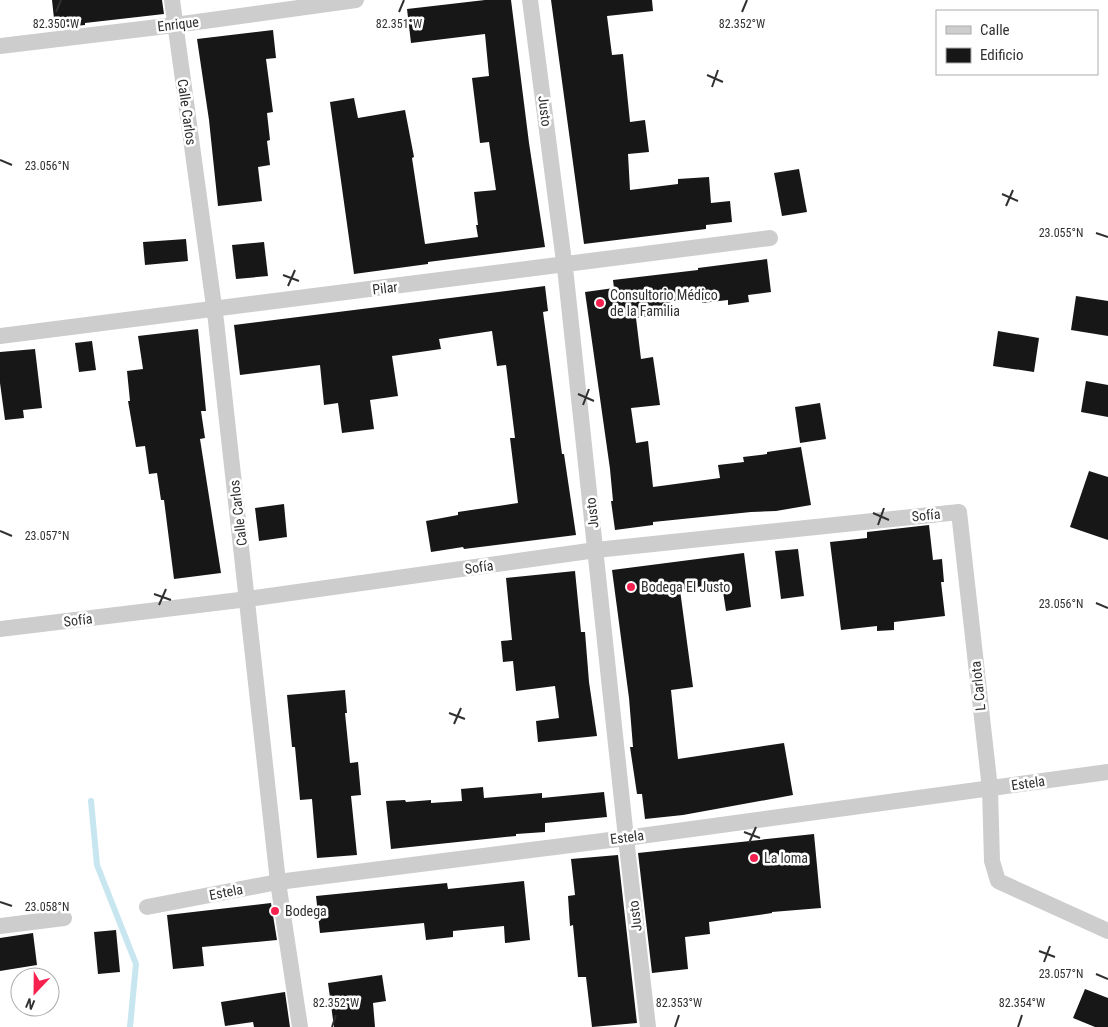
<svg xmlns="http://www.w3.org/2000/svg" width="1108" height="1027" font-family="'Roboto Condensed',sans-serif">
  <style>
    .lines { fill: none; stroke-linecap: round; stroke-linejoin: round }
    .stream { stroke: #c7e6f0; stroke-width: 6 }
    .building { fill: #171717 }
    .street { stroke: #cdcdcd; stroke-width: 16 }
    .ticks { fill: none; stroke: #303030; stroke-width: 2 }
    .poi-dot { fill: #f72150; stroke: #fff; stroke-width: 2 }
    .labels { text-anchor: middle; stroke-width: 5; stroke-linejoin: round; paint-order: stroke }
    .street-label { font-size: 14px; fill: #303030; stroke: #fff }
    .poi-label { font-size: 14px; fill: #303030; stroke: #fff; text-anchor: start }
    .ticks-label { font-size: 12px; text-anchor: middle; fill: #303030; stroke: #fff; stroke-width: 5; stroke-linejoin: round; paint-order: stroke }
  </style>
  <rect width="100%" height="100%" fill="#fff"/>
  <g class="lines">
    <polyline class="stream" points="91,801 97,865 136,964 130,1027"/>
  </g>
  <g class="building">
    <polygon points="52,0 162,0 164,14 85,23 85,25 55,28"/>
    <polygon points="485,0 511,0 529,143 545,247 428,262 428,264 354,274 330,102 354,98 358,118 405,110 414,157 412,158 425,244 478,237 476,225 478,225 474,192 496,190 489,142 480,143 472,78 489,76 485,34 411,43 407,9"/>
    <polygon points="551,0 652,0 653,11 607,16 612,55 623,54 630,122 645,120 649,152 628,154 630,190 678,184 678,179 709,177 711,203 730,201 732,222 706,225 706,229 584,244"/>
    <polygon points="273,30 276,58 266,59 273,112 267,113 270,140 267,141 270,165 258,167 262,201 218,206 209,120 197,39"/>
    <polygon points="799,169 807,212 782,216 774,173"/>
    <polygon points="186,239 188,261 145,265 143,242"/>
    <polygon points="264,242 268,276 236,279 232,245"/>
    <polygon points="767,259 771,292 748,295 749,302 728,305 728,300 702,303 702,299 670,301 672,313 636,318 641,359 653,357 660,405 631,408 636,443 648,441 653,487 720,478 718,465 744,462 743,457 767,454 767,452 801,447 811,505 776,511 751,512 653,522 653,525 615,530 611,501 613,501 610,469 585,292 614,288 613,280 698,270 698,268"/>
    <polygon points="545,286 548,311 543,312 562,454 564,454 576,535 464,549 463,547 431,552 426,521 458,515 458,512 518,503 510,438 515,438 506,365 497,366 492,331 439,339 441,349 392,356 398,396 370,400 374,429 342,433 338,403 324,405 320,365 240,375 234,325"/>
    <polygon points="1076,296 1108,301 1108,336 1071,330"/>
    <polygon points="198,329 206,411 201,411 205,438 200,439 221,573 174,579 164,500 161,500 157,473 149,474 145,446 136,447 128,401 130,401 127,371 143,369 138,336"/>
    <polygon points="998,331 1039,338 1034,372 993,366"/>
    <polygon points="92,341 96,370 79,372 75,343"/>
    <polygon points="35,349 42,408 23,410 24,418 5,420 0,383 0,352"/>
    <polygon points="1086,381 1108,385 1108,417 1081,412"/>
    <polygon points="820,403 826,439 800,443 795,407"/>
    <polygon points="1089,471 1108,477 1108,540 1070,527"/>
    <polygon points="284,504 287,537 259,541 255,508"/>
    <polygon points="929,525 933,560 942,559 944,582 941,582 945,616 894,622 894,630 877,631 877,626 841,630 830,542 867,538 867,532"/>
    <polygon points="798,549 804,596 781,599 775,551"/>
    <polygon points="744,553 751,607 726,611 722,585 680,590 693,687 671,690 678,759 784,743 793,795 683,815 645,819 642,794 637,794 630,747 633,747 629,698 612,570"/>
    <polygon points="575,571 581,632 585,632 589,682 597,736 538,742 536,721 559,718 555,686 516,691 513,661 503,662 501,641 512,640 506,578"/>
    <polygon points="345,690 347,713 345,713 350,763 358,762 361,795 351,796 357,855 317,858 312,799 300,800 295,747 292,747 287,695"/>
    <polygon points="483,787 484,798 542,793 542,798 604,792 607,817 545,823 545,832 516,834 516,836 391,849 386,801 405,800 406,802 431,800 431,803 462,801 461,789"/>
    <polygon points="814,834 821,908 772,912 772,913 709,922 710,934 685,937 688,969 652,973 638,853"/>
    <polygon points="618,855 637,1023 592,1027 586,977 578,977 573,925 570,926 568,896 575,895 571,859"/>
    <polygon points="524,881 530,940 505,943 504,926 453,931 453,937 426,940 424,923 320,933 316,896 447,883 448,889"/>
    <polygon points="271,903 277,940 202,947 204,966 173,969 167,915"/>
    <polygon points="116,930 120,972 98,974 94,932"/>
    <polygon points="33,933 37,965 0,971 0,938"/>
    <polygon points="382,975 386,1001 373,1003 375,1027 334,1027 328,983"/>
    <polygon points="1085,989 1108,998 1108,1027 1095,1027 1073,1018"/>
    <polygon points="285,992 290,1027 254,1027 253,1022 225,1026 221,1002"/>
  </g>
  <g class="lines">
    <g class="street">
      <polyline points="172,0 216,321 278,882 300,1027"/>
      <polyline points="530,0 566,277 626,838 648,1027"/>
      <polyline points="0,46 175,25 356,0"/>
      <path d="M0,336c257,-35 514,-64 770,-98"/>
      <polyline points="0,629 248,599 596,550 959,512 990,789 992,861 998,881 1108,931"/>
      <polyline points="147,907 278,882 626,838 1108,772"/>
      <polyline points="0,926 64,918"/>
    </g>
  </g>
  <path class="ticks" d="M56,12l5,-12M399,12l5,-12M742,12l5,-12M707,75l16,7M712,87l6,-17M0,160l12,5M1002,194l16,7M1006,206l7,-16M1096,233l12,4M283,275l16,6M288,286l7,-16M578,394l16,7M583,405l6,-16M873,513l16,7M878,525l6,-17M0,531l12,5M154,594l17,6M1096,603l12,5M159,605l7,-16M449,713l16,6M454,724l7,-16M744,832l16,6M749,843l7,-16M0,902l12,4M1039,951l16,6M1044,962l6,-16M1096,974l12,5M332,1027l4,-12M675,1027l4,-12M1018,1027l4,-12"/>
  <g class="poi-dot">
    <circle cx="600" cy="303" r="5"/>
    <circle cx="631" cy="587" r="5"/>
    <circle cx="754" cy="858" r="5"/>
    <circle cx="275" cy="911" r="5"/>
  </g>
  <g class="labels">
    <g class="street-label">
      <text transform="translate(178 24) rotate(-7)" y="5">Enrique</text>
      <text transform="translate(545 111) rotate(83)" y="5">Justo</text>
      <text transform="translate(187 112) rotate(82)" y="5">Calle Carlos</text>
      <text transform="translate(385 288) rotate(-7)" y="5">Pilar</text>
      <text transform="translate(238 513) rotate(-97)" y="5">Calle Carlos</text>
      <text transform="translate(592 513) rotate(-96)" y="5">Justo</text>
      <text transform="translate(926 515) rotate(-6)" y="5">Sofía</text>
      <text transform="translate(479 567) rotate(-8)" y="5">Sofía</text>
      <text transform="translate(78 620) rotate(-7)" y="5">Sofía</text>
      <text transform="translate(978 686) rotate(-96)" y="5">L Carlota</text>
      <text transform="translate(1028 783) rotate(-8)" y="5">Estela</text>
      <text transform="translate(627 837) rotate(-7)" y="5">Estela</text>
      <text transform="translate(226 892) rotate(-11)" y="5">Estela</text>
      <text transform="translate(635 916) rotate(-97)" y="5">Justo</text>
    </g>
    <g class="poi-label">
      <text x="610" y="300">Consultorio Médico<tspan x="610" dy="16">de la Familia</tspan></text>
      <text x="641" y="592">Bodega El Justo</text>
      <text x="764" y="863">La loma</text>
      <text x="285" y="916">Bodega</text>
    </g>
  </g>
  <g class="ticks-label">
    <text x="56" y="28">82.350°W</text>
    <text x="399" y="28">82.351°W</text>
    <text x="742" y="28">82.352°W</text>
    <text x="47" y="170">23.056°N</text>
    <text x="1061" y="237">23.055°N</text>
    <text x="47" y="540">23.057°N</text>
    <text x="1061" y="608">23.056°N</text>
    <text x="47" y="911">23.058°N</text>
    <text x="1061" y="978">23.057°N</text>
    <text x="336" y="1007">82.352°W</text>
    <text x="679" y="1007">82.353°W</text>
    <text x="1022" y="1007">82.354°W</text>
  </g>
  <rect x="936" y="10" width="162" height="65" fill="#ffffff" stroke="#acacac"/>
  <rect x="946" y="26" width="25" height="8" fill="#cdcdcd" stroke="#acacac"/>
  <text x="980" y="35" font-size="15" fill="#303030">Calle</text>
  <rect x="946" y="48" width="25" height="15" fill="#171717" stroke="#acacac"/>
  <text x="980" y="60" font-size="15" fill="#303030">Edificio</text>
  <g transform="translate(35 992) rotate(202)"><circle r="24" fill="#ffffff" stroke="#acacac"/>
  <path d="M0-4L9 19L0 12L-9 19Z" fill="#f72150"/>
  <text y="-8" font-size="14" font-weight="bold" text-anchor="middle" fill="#303030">N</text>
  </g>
</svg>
